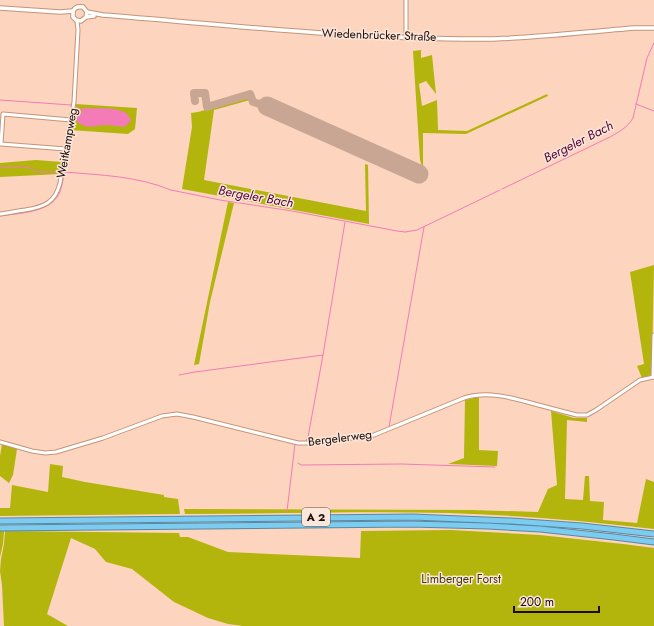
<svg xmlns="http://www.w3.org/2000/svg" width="654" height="626" font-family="Jost,sans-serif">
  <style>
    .green { fill: #b3b40c }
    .water { fill: #f37bb8 }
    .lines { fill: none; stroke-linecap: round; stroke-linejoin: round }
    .stream { stroke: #f37bb8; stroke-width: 1 }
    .taxiway { stroke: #c9a693; stroke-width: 8 }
    .runway { stroke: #c9a693; stroke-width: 19 }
    .minor-casing { stroke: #c49479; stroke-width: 5 }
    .tertiary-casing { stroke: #c49479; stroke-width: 5.5 }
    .motorway-casing { stroke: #5a889e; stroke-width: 7 }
    .minor { stroke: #fff; stroke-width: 3 }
    .tertiary { stroke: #fff; stroke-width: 3.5 }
    .motorway { stroke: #7ccbf1; stroke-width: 5 }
    .labels { text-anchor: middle; stroke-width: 3; stroke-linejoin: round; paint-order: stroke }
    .shield { fill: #fbe6db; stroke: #5f4d44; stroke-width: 1 }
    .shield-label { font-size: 11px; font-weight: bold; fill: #1c0b03 }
    .street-label { font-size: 12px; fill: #1c0b03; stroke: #fbe6db }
    .park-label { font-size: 12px; fill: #3b3b00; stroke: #fbe6db }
    .water-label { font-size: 13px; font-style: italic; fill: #510433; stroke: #fbe6db }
  </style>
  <rect width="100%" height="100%" fill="#fdd4be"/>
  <g class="green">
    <polygon points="421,50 421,58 432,55 436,94 426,81 419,84 422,106 437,100 438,130 467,131 547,94 548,96 466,134 423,133 423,169 420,160 413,51"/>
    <polygon points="250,97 250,100 214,110 204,180 366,211 365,164 368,165 369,224 182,189 192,127 191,113 198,112"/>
    <polygon points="75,104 137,108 135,129 128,134 70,130"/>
    <polygon points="36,160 62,162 60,174 0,177 0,163"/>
    <polygon points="228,202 234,203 210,302 199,364 194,365"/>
    <polygon points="654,265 652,363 651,375 642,378 637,366 644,364 630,272"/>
    <polygon points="479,397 479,450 498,451 497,466 448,464 464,458 465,400"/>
    <path d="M551,411l23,7h13v4l-20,-2 -2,79 18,1 2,-24h4l1,25 14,1 -1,18 34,3 9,-44 8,3v47c-68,-8 -137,-14 -206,-16 -88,-2 -175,1 -263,1l-1,-5 287,1 67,2 10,-23 9,-4z"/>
    <polygon points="2,444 17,449 13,475 9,483 0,476 0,456"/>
    <polygon points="50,464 63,466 62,477 85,482 164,495 164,497 178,499 180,514 0,516 0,508 10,508 12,485 48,492"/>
    <polygon points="451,530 540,535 623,544 654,548 654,626 243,626 228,624 208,618 174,602 132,569 106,562 95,549 71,538 47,614 68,626 4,626 2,585 0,571 1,559 4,544 5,531 179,533 180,537 188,537 228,552 360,558 361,531"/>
    <polygon points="0,531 4,531 3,544 0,557"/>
  </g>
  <path class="water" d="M84,108c13,1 30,-2 42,5 3,2 4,5 5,8l-7,6c-6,-1 -13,-2 -19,-2 -13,1 -17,5 -29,-4l1,-4 4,-3 1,-5z"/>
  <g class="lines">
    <g class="stream">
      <polyline points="0,100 71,105 82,109"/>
      <polyline points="636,104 654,111"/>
      <polyline points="0,167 24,167 30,168 38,172 61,172"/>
      <path d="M64,172c36,3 73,4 107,18l49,10 72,11 105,20 8,1 12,-2 83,-40"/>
      <path d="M502,189l108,-52c9,-5 18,-10 23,-19l14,-60 7,-15"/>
      <path d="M0,216c19,-3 49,-3 59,-22 3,-7 4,-14 5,-21"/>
      <polyline points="179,375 195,372 323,355"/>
      <polyline points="389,427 424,227"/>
      <polyline points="296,441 303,442 306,441 308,437 323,355 345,222"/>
      <polyline points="298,463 301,465 401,464 495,467"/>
      <polyline points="287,511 295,444"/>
    </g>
    <polyline class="taxiway" points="195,101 194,93 205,93 207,107 250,94 253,102 267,106"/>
    <polyline class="runway" points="267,106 419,174"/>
    <defs>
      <g id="minor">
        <polyline points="406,38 406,0"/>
        <polyline points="66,149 1,144 3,114 71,120"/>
        <path d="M0,214c8,-1 17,-3 25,-4 19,-3 30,-7 35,-27l14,-81 4,-72 -1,-9"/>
        <polyline points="653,377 654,335"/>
        <path d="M0,442l32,9 13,2 11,-1 47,-14 59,-22 15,-2 16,3 105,26h16l60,-8 90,-37c23,-7 45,-1 67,5 15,4 30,8 46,12h10l9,-5 44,-30 14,-3"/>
      </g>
      <g id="tertiary">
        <polyline points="0,8 60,12 73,11"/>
        <path d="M87,12l16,3c126,10 251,24 377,24 52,0 103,-7 154,-11h20"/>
        <path d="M86,17l1,-5 -4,-5c-5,-1 -8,0 -10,4v6l3,3 5,1 5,-4 8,-1"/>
      </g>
      <g id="motorway">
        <polyline points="0,521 413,517 512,521 582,526 654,534"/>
        <polyline points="0,528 411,524 488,526 540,529 614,537 654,542"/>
      </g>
    </defs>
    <use href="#minor" class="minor-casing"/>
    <use href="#tertiary" class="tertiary-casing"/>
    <use href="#motorway" class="motorway-casing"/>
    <use href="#minor" class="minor"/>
    <use href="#tertiary" class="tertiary"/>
    <use href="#motorway" class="motorway"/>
  </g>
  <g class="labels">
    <rect class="shield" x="302" y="508" width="28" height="18" rx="3"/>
    <g class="shield-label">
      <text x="316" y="521">A 2</text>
    </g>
    <g class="street-label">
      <text transform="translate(379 35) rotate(2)" y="4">Wiedenbrücker Straße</text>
      <text transform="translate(67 143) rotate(-80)" y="4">Weitkampweg</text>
      <text transform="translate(340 438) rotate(-7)" y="4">Bergelerweg</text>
    </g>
    <g class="park-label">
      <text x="461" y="583">Limberger Forst</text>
    </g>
    <g class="water-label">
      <text transform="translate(578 141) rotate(-27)" y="5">Bergeler Bach</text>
      <text transform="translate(256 196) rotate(10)" y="5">Bergeler Bach</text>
    </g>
  </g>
  <path d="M514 606v6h85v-6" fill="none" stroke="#1c0b03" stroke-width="2"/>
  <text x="520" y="606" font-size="12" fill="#1c0b03" stroke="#fbe6db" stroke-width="3" paint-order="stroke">200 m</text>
</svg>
